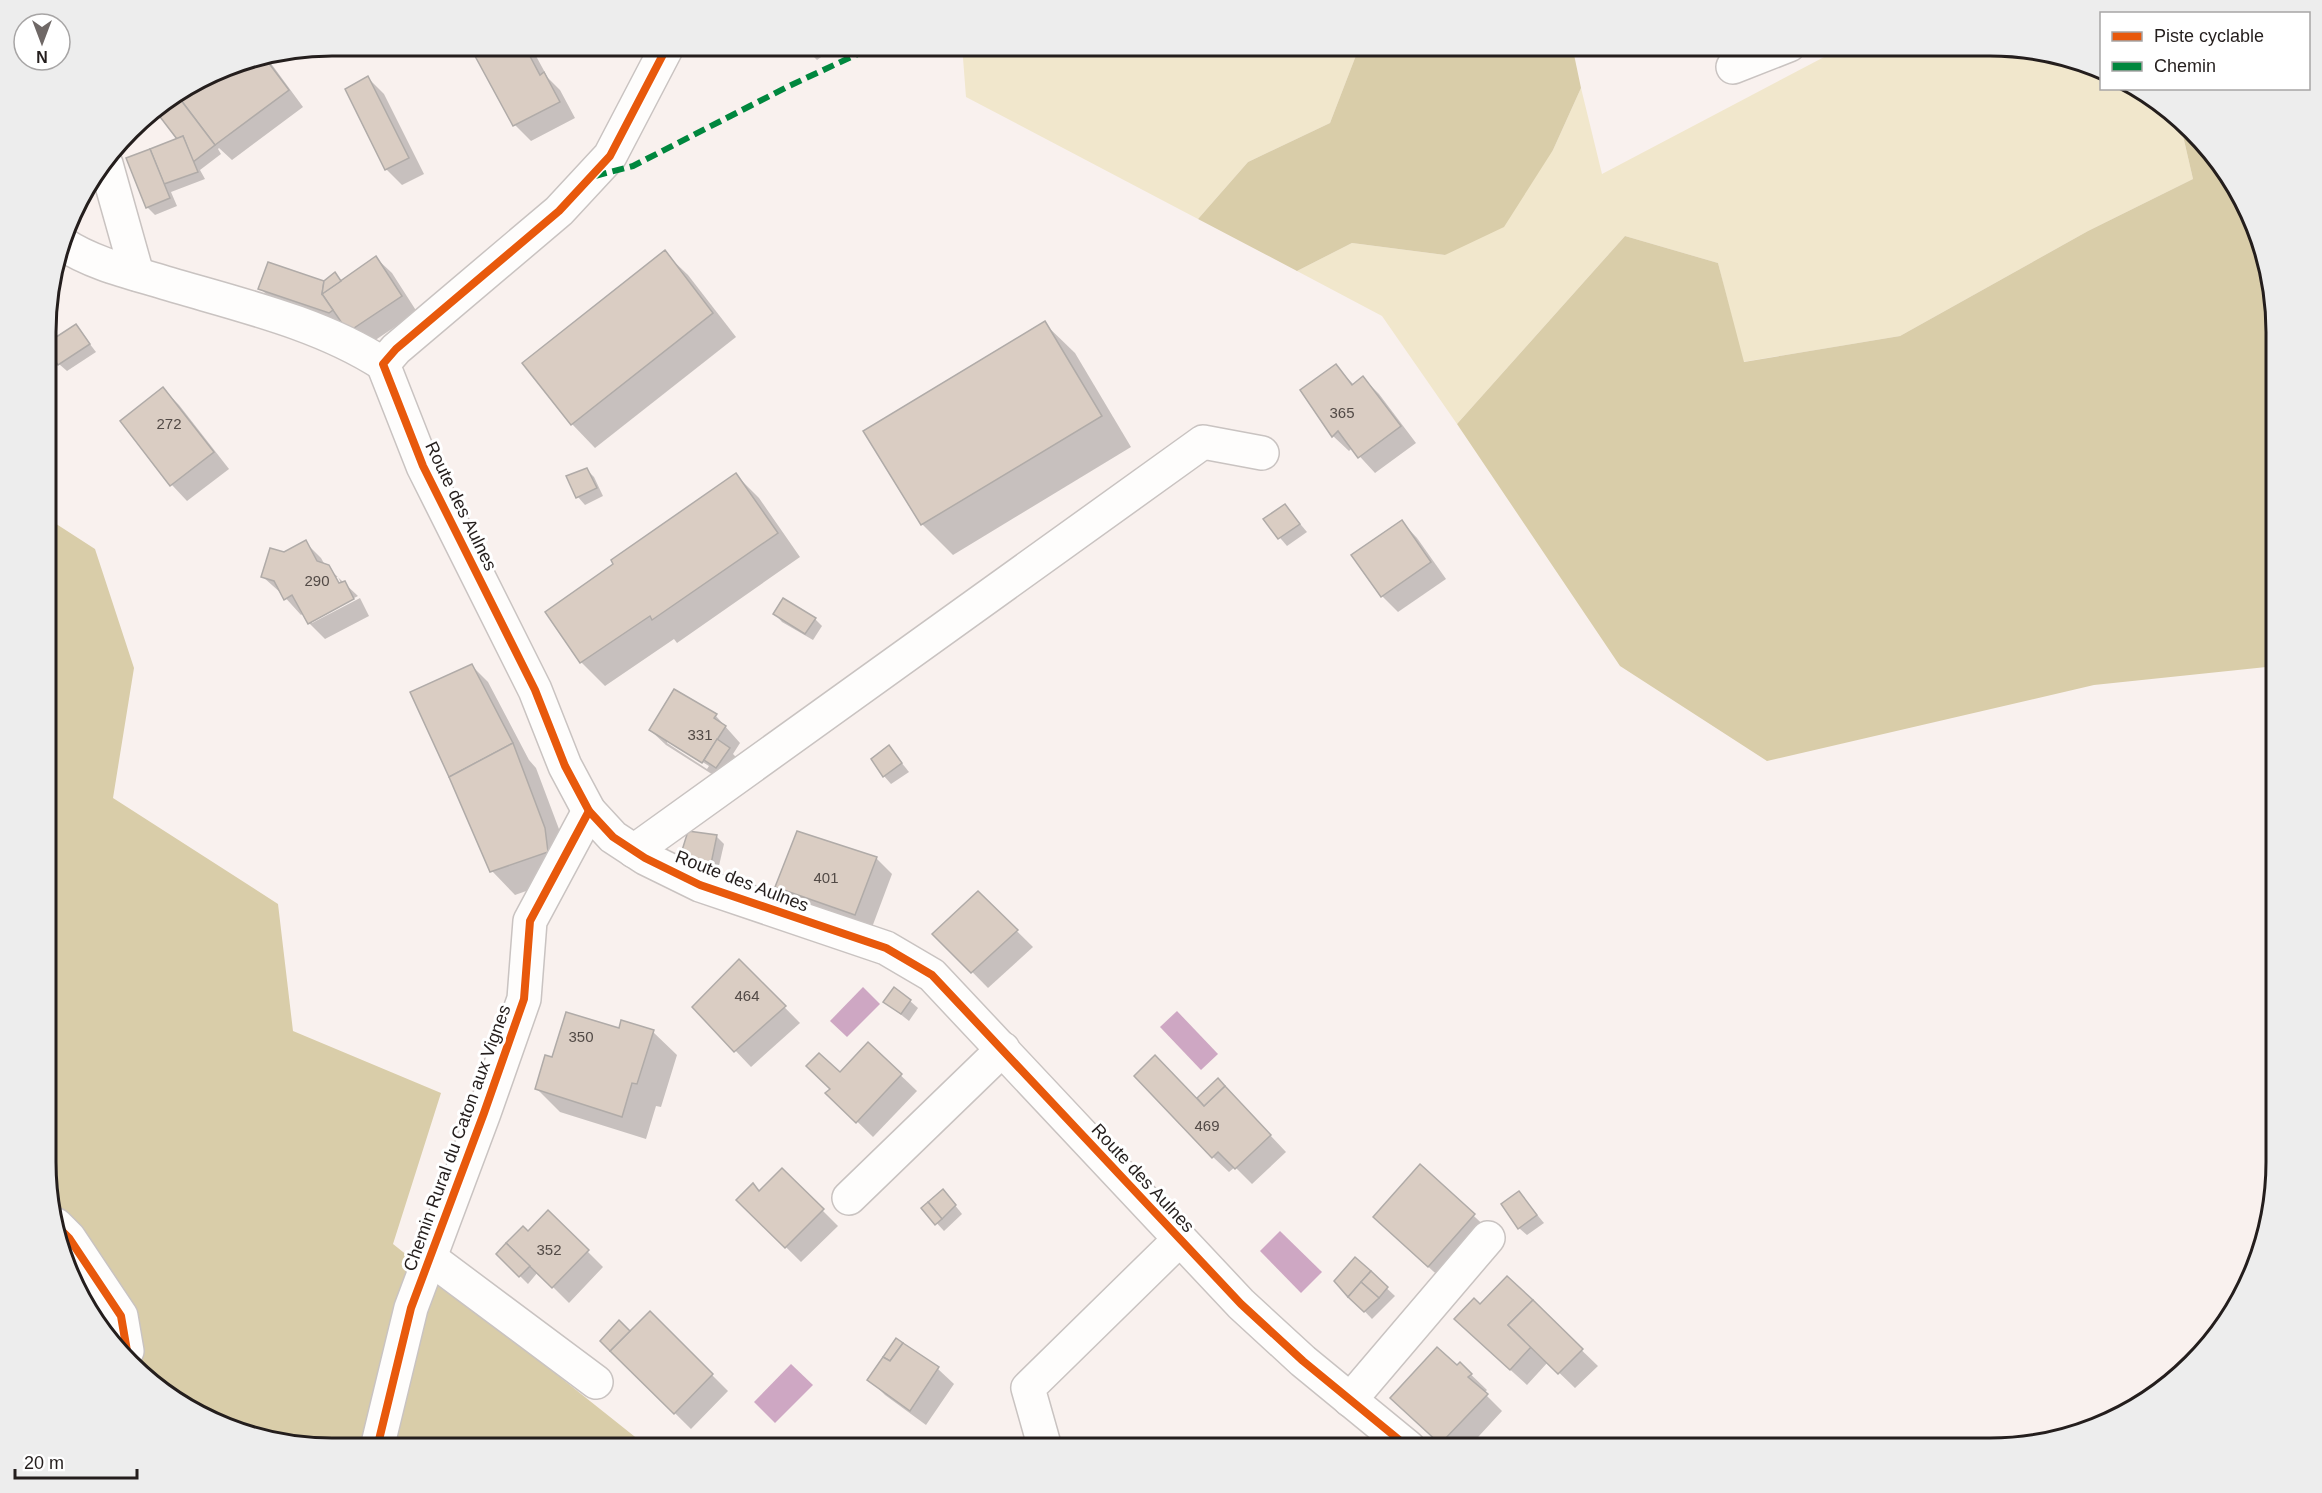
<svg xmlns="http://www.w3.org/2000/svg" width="2322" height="1493" font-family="Arial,sans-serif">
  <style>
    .green { fill: #f1e7cc }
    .forest { fill: #d9cda9 }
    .water { fill: #cea7c3 }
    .shadow { fill: #0003; fill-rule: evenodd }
    .building { fill: #dacdc3; stroke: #b0aba8; stroke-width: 1.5 }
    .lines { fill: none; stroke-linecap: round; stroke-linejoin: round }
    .minor-casing { stroke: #c9c3c1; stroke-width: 36 }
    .minor { stroke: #fefdfc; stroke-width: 33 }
    .quiet { stroke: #00873e; stroke-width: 6; stroke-dasharray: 12 6; stroke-linecap: butt }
    .cycleway-casing { stroke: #fff; stroke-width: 11 }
    .cycleway { stroke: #e8590c; stroke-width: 8 }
    .labels { text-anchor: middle; stroke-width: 6; stroke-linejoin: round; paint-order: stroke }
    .number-label { font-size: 15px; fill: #524a46 }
    .street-label { font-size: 18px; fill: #241e1d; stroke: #fff }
    .rim { fill: none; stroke: #241e1d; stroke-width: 3 }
  </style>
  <rect width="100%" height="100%" fill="#f9f1ee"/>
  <g class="green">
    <polygon points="962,45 1360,45 1330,123 1248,162 1198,219 966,97"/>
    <polygon points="1847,45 1990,45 2082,60 2101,70 2102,88 2140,89 2150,94 2181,127 2193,179 2088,231 1900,336 1743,362 1718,263 1625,236 1457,424 1382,316 1297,271 1352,243 1445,255 1553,150 1581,88 1602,174"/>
  </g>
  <g class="forest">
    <polygon points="1360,45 1572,45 1581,88 1553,150 1504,227 1445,255 1352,243 1297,271 1198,219 1248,162 1330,123"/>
    <polygon points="2181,127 2239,189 2276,313 2276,666 2094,685 1767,761 1620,666 1457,424 1625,236 1718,263 1744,362 1900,336 2088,231 2193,179"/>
    <polygon points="47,518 95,549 134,668 113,798 278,904 293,1031 441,1093 393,1244 649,1448 332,1448 240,1433 172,1399 84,1305 47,1198"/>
  </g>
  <g class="water">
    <polygon points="863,987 880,1004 847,1037 830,1021"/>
    <polygon points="1177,1011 1218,1054 1201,1070 1160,1027"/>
    <polygon points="1280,1231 1322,1272 1301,1293 1260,1251"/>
    <polygon points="791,1364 813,1385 775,1423 754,1402"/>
  </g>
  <g class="shadow">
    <polygon points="471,45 530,45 548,78 560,90 575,118 531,141 515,125"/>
    <polygon points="802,45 838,45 817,60"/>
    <polygon points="267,58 303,107 232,160 219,148 218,149 221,154 200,170 205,179 171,192 177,206 155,215 147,207 179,139 160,105 222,67"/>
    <polygon points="368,78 384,94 424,174 402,185 386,169"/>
    <polygon points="664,252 688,275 736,337 595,448 572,424"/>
    <polygon points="376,258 392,273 417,312 365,347 276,304 260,288 324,283 335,274 342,282"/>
    <polygon points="1044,323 1075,353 1131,447 953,555 922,524 866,431"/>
    <polygon points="76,326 96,352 67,371 59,364"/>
    <polygon points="1336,366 1354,385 1363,378 1379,394 1416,443 1375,473 1352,448 1349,451 1333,436"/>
    <polygon points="163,389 179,405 229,469 187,501 172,485 122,421"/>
    <polygon points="586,469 594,477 603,496 585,505 578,497"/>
    <polygon points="736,475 759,498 800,557 677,643 674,639 605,686 581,662 547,613"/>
    <polygon points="1285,506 1307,532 1287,546 1265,520"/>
    <polygon points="1402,522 1417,538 1446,579 1398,612 1382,596"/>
    <path d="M305,542l16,16 4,7 33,31 -46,24v3l48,-25 9,18 -44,23 -16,-16 -5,-10 -3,2 -19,-21 -19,-17 21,-23zM334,577h4l6,12z"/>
    <polygon points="775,614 815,619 822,626 813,640 782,622"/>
    <polygon points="472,666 488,682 529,760 536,768 568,853 571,875 515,895 492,871"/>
    <path d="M716,716l24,27 -7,11 3,3 -12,18 -6,3 -52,-33 -16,-15zM667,740l42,26 -2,3 -40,-26z"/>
    <polygon points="889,747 909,772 891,784 884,776"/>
    <polygon points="716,836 724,844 718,870 690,864 682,856"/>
    <polygon points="876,858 892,874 871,930 793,902 777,886"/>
    <polygon points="978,893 1033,947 988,988 935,934"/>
    <polygon points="739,961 800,1023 751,1067 694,1007"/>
    <polygon points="910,1001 918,1008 909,1021 885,1002"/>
    <polygon points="620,1030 653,1032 677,1055 661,1107 656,1106 646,1139 560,1112 537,1089 553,1059"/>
    <polygon points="868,1044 917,1091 873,1137 828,1093 840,1074"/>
    <polygon points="1218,1080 1286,1152 1252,1184 1235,1167 1229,1172 1213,1157 1197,1100"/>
    <polygon points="1420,1166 1490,1231 1444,1281 1391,1233"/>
    <polygon points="782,1170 838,1226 801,1262 738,1200 760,1192"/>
    <polygon points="1519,1193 1544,1223 1527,1235 1519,1228"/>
    <polygon points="950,1199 962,1214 944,1231 923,1208"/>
    <polygon points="548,1212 603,1267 569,1303 538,1272 528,1284 498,1254 528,1233"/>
    <polygon points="1355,1259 1395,1296 1372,1319 1336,1281"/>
    <polygon points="1507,1278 1598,1366 1575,1388 1548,1362 1527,1385 1472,1335 1480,1306"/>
    <polygon points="650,1313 728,1391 691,1429 602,1341 630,1333"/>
    <polygon points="896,1340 938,1369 954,1384 926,1425 885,1395 869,1379"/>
    <polygon points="1460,1364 1487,1390 1484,1393 1502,1411 1468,1448 1445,1448 1408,1413"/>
  </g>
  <g class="building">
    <polygon points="469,45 524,45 540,75 544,72 560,102 513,126"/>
    <polygon points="265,58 289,90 215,145 177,95 222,67"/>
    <polygon points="368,76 409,158 385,170 345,89"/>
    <polygon points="177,95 215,145 193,162 183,136 177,139 154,109"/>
    <polygon points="183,136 198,172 164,184 150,149"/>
    <polygon points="150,149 170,198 146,208 126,158"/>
    <polygon points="665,250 713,313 571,425 522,363"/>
    <polygon points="376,256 402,296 348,332 322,294"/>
    <polygon points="268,262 324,281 322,294 333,310 329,313 258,289"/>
    <polygon points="335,272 341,281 322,294 324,281"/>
    <polygon points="1045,321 1102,416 921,525 863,431"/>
    <polygon points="76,324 90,344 58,365 47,349 47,343"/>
    <polygon points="1336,364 1352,385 1363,376 1401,426 1358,458 1338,431 1332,437 1300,390"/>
    <polygon points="163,387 214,452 170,486 120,421"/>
    <polygon points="587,468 597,488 576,498 566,476"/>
    <polygon points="736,473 778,533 652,620 650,616 580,663 545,612 613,564 611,560"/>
    <polygon points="1285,504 1300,524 1278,539 1263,519"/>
    <polygon points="1402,520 1431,562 1381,597 1351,555"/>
    <polygon points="306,540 317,561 329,565 339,583 345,581 354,599 308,624 292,595 284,600 274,581 261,577 270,548 284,552"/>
    <polygon points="783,598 816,618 805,634 773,614"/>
    <polygon points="472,664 513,743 449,777 410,692"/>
    <polygon points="674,689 717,714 714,718 726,726 702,763 649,730"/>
    <polygon points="717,739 730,748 716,768 704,760"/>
    <polygon points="513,743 545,828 548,852 490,872 449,777"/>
    <polygon points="889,745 902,763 883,777 871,759"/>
    <polygon points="688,831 717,835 711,864 680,857"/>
    <polygon points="797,831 877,857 855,915 775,887"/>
    <polygon points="978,891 1018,930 971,973 932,934"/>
    <polygon points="739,959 786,1006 734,1052 692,1007"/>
    <polygon points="894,987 911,1000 901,1014 883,1002"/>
    <polygon points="566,1012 619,1028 621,1020 654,1030 637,1084 632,1083 622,1117 535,1089 545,1055 552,1057"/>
    <polygon points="868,1042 902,1074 856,1123 825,1093 830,1089 806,1066 819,1053 840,1072"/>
    <polygon points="1155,1055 1204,1106 1225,1086 1271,1135 1235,1169 1218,1152 1212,1158 1134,1076"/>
    <polygon points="1218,1078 1225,1086 1204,1106 1197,1098"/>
    <polygon points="1420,1164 1475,1214 1428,1267 1373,1217"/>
    <polygon points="782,1168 824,1209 785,1248 736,1200 753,1183 759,1191"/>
    <polygon points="943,1189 956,1205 942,1219 928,1202"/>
    <polygon points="1519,1191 1537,1215 1518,1229 1501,1204"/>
    <polygon points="928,1202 942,1219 935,1225 921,1208"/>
    <polygon points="548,1210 589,1250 552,1288 506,1243 523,1226 528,1231"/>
    <polygon points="506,1243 530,1266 519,1277 496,1254"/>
    <polygon points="1355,1257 1371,1271 1348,1297 1334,1281"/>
    <polygon points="1371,1271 1388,1287 1379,1298 1361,1282"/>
    <polygon points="1507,1276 1533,1300 1508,1325 1531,1347 1510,1370 1454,1319 1474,1298 1480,1304"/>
    <polygon points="1361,1282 1379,1298 1364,1312 1348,1297"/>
    <polygon points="1533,1300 1583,1349 1558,1374 1508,1325"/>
    <polygon points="650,1311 713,1374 674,1414 610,1351"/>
    <polygon points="619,1320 630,1331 610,1351 600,1341"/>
    <polygon points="896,1338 903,1343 890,1361 883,1357"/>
    <polygon points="903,1343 939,1367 910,1411 867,1380 883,1357 890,1361"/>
    <polygon points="1437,1347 1457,1365 1460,1362 1472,1374 1468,1377 1488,1394 1440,1444 1390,1398"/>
  </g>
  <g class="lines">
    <defs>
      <g id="minor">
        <polyline points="668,45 610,156 559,211 396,349 383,364 423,466 535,690 565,766 589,811 613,837 645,858 700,885 886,948 932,975 1241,1304 1303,1361 1409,1448"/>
        <polyline points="1733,67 1789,45"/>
        <polyline points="106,164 137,274"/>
        <path d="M63,244c27,18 62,27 93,36 75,23 161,41 227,84"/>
        <polyline points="634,851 1203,442 1262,453"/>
        <polyline points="849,1198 1003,1049"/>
        <polyline points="56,1225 69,1238 121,1316 127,1351"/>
        <polyline points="430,1258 596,1382"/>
        <polyline points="1350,1400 1488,1238"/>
        <polyline points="377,1448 411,1308 484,1113 524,999 530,921 589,811"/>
        <polyline points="1045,1448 1028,1388 1180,1239"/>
      </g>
    </defs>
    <use href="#minor" class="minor-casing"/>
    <use href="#minor" class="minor"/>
    <polyline class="quiet" points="595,176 633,166 789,86 877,45"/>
    <defs>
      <g id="cycleway">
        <polyline points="668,45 610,156 559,211 396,349 383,364 423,466 535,690 565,766 589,811 613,837 645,858 700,885 886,948 932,975 1241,1304 1303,1361 1409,1448"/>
        <polyline points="56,1225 69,1238 121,1316 127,1351"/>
        <polyline points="377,1448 411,1308 484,1113 524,999 530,921 589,811"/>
      </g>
    </defs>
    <use href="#cycleway" class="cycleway-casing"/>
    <use href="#cycleway" class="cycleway"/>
  </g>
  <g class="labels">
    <g class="number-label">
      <text x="1342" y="418">365</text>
      <text x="169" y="429">272</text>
      <text x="317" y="586">290</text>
      <text x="700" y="740">331</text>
      <text x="826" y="883">401</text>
      <text x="747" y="1001">464</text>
      <text x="581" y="1042">350</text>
      <text x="1207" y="1131">469</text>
      <text x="549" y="1255">352</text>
    </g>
    <g class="street-label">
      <text transform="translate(461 506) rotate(64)" y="6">Route des Aulnes</text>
      <text transform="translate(742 881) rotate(21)" y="6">Route des Aulnes</text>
      <text transform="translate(457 1138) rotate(-70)" y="6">Chemin Rural du Caton aux Vignes</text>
      <text transform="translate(1143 1178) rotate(47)" y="6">Route des Aulnes</text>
    </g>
  </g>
  <path d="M0 0H2322V1493H0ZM332 56H1990A276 276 0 0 1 2266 332V1162A276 276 0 0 1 1990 1438H332A276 276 0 0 1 56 1162V332A276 276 0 0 1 332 56Z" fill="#ededed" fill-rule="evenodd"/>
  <path class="rim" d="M332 56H1990A276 276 0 0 1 2266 332V1162A276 276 0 0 1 1990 1438H332A276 276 0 0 1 56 1162V332A276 276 0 0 1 332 56Z"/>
  <rect x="2100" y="12" width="210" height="78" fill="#ffffff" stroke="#a7a5a5" stroke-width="1.5"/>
  <rect x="2112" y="32" width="30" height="9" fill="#e8590c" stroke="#a7a5a5" stroke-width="1.5"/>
  <text x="2154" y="42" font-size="18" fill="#241e1d">Piste cyclable</text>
  <rect x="2112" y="62" width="30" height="9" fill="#00873e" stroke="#a7a5a5" stroke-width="1.5"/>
  <text x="2154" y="72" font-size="18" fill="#241e1d">Chemin</text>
  <g transform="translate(42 42) rotate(180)"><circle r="28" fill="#ffffff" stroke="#a7a5a5" stroke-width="1.5"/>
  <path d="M0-4.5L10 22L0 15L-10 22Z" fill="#6f6866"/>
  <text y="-9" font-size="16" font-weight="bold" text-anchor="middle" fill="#241e1d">N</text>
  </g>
  <path d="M15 1469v9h122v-9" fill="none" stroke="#241e1d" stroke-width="3"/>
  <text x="24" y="1469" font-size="18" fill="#241e1d" stroke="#ffffff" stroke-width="4.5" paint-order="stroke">20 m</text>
</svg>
